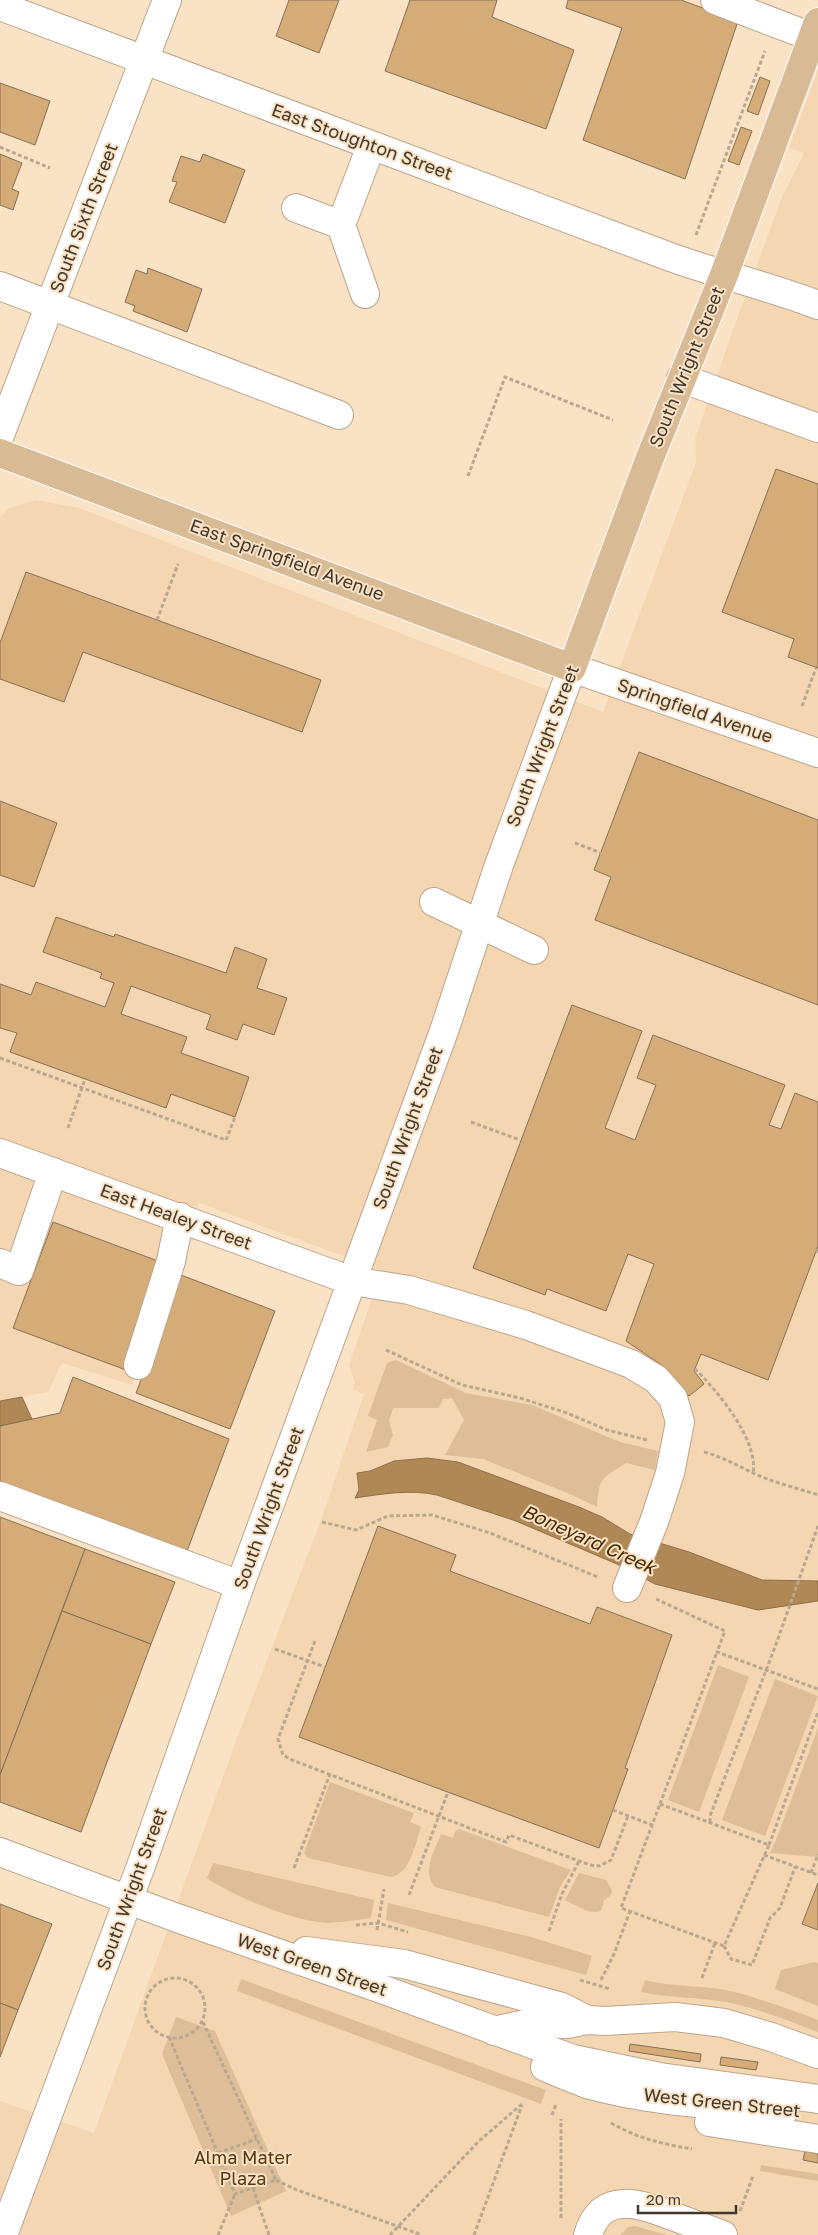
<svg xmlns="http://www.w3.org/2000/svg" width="818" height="2235" font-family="'Golos Text',sans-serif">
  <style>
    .built { fill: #f4d6b3 }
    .green { fill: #ddbe99 }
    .water { fill: #b08856; stroke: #8f7049 }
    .building { fill: #d5ac78; stroke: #867056 }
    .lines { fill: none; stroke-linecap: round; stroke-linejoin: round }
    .minor-casing { stroke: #bca58a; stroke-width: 30 }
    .major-casing { stroke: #fff; stroke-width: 30 }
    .path { stroke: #baa790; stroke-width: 3; stroke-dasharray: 4 2.5; stroke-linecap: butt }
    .minor { stroke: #fff; stroke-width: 28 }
    .major { stroke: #d8bb95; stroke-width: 28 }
    .labels { text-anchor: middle; stroke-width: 4; stroke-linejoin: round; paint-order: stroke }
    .street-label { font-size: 18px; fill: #41372c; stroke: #fae2c5 }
    .park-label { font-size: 18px; fill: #563a11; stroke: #fae2c5 }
    .water-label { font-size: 19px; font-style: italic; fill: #462a00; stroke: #fae2c5 }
  </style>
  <rect width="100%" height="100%" fill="#fae2c5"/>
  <polygon class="built" points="818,70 818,2235 0,2235 0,2101 94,2133 239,1733 321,1520 364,1394 353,1390 355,1382 349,1365 382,1270 199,1203 132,1385 62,1363 48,1392 0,1401 0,517 7,509 36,500 79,508 603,712 696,463 695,439 733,330 782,197 804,153 789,148"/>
  <g class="green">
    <path d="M396,1360l70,33 66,12 88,37 38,9 -3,19 -29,-7c-25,16 -27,14 -29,44l-25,-12 -89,-36 -38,-4 19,-35 -12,-22 -9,1 -4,9h-46l-4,13 4,14 -5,12 -22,5 11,-32 -9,-4 19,-53z"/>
    <polygon points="718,1665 749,1677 699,1812 668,1800"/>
    <polygon points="775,1679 818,1696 765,1836 722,1820"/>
    <polygon points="818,1728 818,1857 770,1853 776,1840"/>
    <path d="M330,1782l84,31 -4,9 11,5c-6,17 -10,46 -30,50l-83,-19 -4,-5z"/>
    <path d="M459,1829l112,41 -11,17 -11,30 -114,-30c-14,-15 0,-37 6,-53l12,4 3,-8z"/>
    <path d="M213,1863l161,37 -3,18c-14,2 -28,4 -42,5 -31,0 -97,-27 -122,-45z"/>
    <path d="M579,1873l27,7 6,10 -1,5 -7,5 -3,11c-13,4 -25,-6 -36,-11z"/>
    <polygon points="388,1903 531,1937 592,1956 586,1975 386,1920"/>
    <polygon points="815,1962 818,1963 818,2006 775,1989 781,1970"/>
    <polygon points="241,1979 546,2090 541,2104 237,1991"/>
    <path d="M645,1980c26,7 54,5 81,10 31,7 62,19 92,30v12c-30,-11 -61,-24 -92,-30 -29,-5 -57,-4 -85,-10z"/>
    <polygon points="176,2017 215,2031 286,2191 231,2216 162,2054"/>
    <polygon points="761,2165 818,2174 818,2181 760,2171"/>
    <polygon points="635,2226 667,2235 620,2235 628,2227"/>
  </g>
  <g class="water">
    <polygon points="22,1397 32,1419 0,1426 0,1401"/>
    <path d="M427,1458l31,4 121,45 23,10 28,17 59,18 73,28 56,1v20l-60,9 -103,-26 -38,-20 -101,-43 -79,-26c-27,-6 -55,-1 -82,3l4,-8 -2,-17 13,-2 24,-10z"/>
  </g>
  <g class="building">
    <polygon points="289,0 339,0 319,53 276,36"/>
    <polygon points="410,0 497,0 492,17 574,50 546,129 385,71"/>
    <polygon points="568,0 681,0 738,21 685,179 583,140 622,28 566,8"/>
    <polygon points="760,77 770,81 758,115 747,111"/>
    <polygon points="0,83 50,101 35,145 0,132"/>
    <polygon points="741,127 752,131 739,165 728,161"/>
    <polygon points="0,154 22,163 12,189 19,192 13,210 0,205"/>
    <polygon points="203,154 245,170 225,223 169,202 177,182 172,181 181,156 200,162"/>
    <polygon points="148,268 202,289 187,332 133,311 135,306 125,302 136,270 147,274"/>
    <polygon points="776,469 818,484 818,668 788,657 794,639 722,612"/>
    <polygon points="26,572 321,680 302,732 83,652 64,702 0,679 0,643"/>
    <polygon points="639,752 818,820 818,1005 595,920 611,877 594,870"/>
    <polygon points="0,801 57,823 34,887 0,875"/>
    <polygon points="56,917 114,937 115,934 226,973 235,947 267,959 257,988 287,998 274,1035 243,1024 237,1040 206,1029 211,1015 131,986 121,1014 187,1037 181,1053 249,1077 235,1117 171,1094 166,1108 10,1052 17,1033 0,1028 0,984 31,995 36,982 105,1007 114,983 100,978 102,973 43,952"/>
    <polygon points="572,1005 642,1031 605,1128 635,1140 656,1085 637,1078 653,1035 785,1085 769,1125 781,1129 795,1093 818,1102 818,1246 768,1380 701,1354 694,1371 704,1384 689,1396 660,1364 626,1341 654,1264 628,1254 606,1311 547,1289 545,1295 473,1268"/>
    <polygon points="53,1222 166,1264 126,1370 13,1328"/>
    <polygon points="181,1275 275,1311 230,1429 136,1393"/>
    <polygon points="73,1377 229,1439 186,1554 0,1485 0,1426 60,1413"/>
    <polygon points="0,1517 85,1549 0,1775"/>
    <polygon points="378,1526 456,1555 450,1571 590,1624 597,1607 672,1635 625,1768 628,1769 599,1848 299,1737"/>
    <polygon points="85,1549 175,1582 151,1644 62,1611"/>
    <polygon points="62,1611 151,1644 81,1832 0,1802 0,1775"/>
    <polygon points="818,1883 818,1930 802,1924"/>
    <polygon points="0,1904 52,1924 18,2010 0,2003"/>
    <polygon points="0,2003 18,2010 0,2057"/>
    <polygon points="630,2044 701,2054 700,2062 629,2051"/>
    <polygon points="721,2057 758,2062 756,2070 720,2065"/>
    <polygon points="805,2151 818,2154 818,2163 803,2160"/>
  </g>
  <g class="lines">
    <defs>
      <g id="minor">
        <polyline points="715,0 812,37"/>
        <path d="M0,6l673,252c48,17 98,29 145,47"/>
        <polyline points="296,208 341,225 365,294"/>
        <polyline points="341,225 371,146"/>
        <polyline points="0,286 339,415"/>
        <polyline points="681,378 818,428"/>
        <polyline points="0,435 167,0"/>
        <polyline points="434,902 534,950"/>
        <polyline points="0,1153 352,1281 409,1290 526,1325 631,1364 656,1379 673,1398 680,1422 670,1473 654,1522 627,1588"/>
        <polyline points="0,1263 19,1271 53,1172"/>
        <polyline points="138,1365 171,1261 180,1217"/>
        <polyline points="0,1496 240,1585"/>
        <polyline points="0,1852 177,1918 376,1987 573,2059 660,2077 818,2099"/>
        <polyline points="306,1951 404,1964 562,2007 587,2020"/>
        <polyline points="494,2031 530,2023 567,2024 587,2020 605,2021 675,2017 724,2023 771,2037 818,2054"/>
        <path d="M545,2067c14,6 28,12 42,17 64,18 132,21 197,27"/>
        <polyline points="709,2122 818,2139"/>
        <polyline points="3,2235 142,1863 240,1585 444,1031 499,865 572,668 818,753"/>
        <path d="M588,2235c14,-47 55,-30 87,-18 16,6 32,12 48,18"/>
      </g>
      <polyline id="major" points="0,453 572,668 649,460 724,275 818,22"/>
    </defs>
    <use href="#minor" class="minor-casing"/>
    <use href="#major" class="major-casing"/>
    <g class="path">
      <polyline points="0,147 50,168"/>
      <polyline points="696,235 765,51"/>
      <polyline points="468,476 505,377 613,420"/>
      <polyline points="157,620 178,564"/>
      <polyline points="802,706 816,668"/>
      <polyline points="575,843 601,853"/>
      <polyline points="0,1058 226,1140 235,1117"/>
      <polyline points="471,1122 520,1140"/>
      <polyline points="68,1128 85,1079"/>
      <polyline points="816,1251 818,1252"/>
      <polyline points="386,1350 462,1385 520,1398 567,1413 607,1430 647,1440"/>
      <path d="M695,1369c22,21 64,72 58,104"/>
      <path d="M704,1452c19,5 34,14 51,22 20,9 42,14 63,21"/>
      <polyline points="322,1522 356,1530 388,1516 432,1515 490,1533 598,1577"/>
      <polyline points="656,1599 725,1631 717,1652 818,1689"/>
      <polyline points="315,1641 278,1739 283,1755 292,1760 506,1842 509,1835 590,1865 599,1866 611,1860 628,1816"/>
      <polyline points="275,1649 325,1667"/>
      <polygon points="660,1804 769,1845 724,1946 621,1908"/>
      <polyline points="660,1804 717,1652"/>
      <polyline points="613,1810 652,1825"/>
      <polyline points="710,1822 710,1816 775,1647 818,1526"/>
      <polyline points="769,1845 818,1712"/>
      <polyline points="764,1855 818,1875"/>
      <polyline points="294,1868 330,1774"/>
      <polyline points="811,1873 818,1854"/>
      <polyline points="409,1895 448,1792"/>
      <polyline points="356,1925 378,1923 408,1932"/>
      <polyline points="377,1930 384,1889"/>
      <polyline points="549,1931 562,1894 579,1861"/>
      <polyline points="724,1946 731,1959 752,1965 770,1918 780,1908 795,1867"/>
      <circle cx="175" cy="2008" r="30"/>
      <polyline points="702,1978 715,1943"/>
      <polyline points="580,1980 610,1989"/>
      <polyline points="601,1980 614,1954 630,1911"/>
      <polyline points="169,2037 235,2194 276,2180 202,2020"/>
      <polyline points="552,2115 556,2104"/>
      <path d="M611,2123c29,16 48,20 81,26"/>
      <polyline points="218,2153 257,2139"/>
      <polyline points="276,2180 297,2190 422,2235"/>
      <polyline points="253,2188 269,2235"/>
      <polyline points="740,2211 753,2176"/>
      <polyline points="561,2218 561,2119"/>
      <polyline points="218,2235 235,2194"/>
      <polyline points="390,2235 479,2141 522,2104"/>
      <polyline points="474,2235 522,2105"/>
    </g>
    <use href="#minor" class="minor"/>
    <use href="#major" class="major"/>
  </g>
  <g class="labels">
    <g class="street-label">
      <text transform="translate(362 142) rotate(20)" y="6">East Stoughton Street</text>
      <text transform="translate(84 218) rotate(-69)" y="6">South Sixth Street</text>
      <text transform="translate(687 367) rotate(-68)" y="6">South Wright Street</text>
      <text transform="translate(287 560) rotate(20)" y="6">East Springfield Avenue</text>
      <text transform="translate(695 711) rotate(19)" y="6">Springfield Avenue</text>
      <text transform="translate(543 746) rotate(-69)" y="6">South Wright Street</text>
      <text transform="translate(408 1128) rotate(-70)" y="6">South Wright Street</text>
      <text transform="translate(176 1217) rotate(20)" y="6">East Healey Street</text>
      <text transform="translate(269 1508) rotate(-70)" y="6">South Wright Street</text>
      <text transform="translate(132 1889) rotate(-70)" y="6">South Wright Street</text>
      <text transform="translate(312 1965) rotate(19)" y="6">West Green Street</text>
      <text transform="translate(722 2103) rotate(6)" y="6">West Green Street</text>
    </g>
    <g class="park-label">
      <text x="243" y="2164">Alma Mater<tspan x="243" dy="21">Plaza</tspan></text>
    </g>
    <g class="water-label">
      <text transform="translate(589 1539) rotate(24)" y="7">Boneyard Creek</text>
    </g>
  </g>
  <path d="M638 2205v8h98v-8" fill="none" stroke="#41372c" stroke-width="2.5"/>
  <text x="646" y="2205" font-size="15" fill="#41372c" stroke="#fae2c5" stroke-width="4" paint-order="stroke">20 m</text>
</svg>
